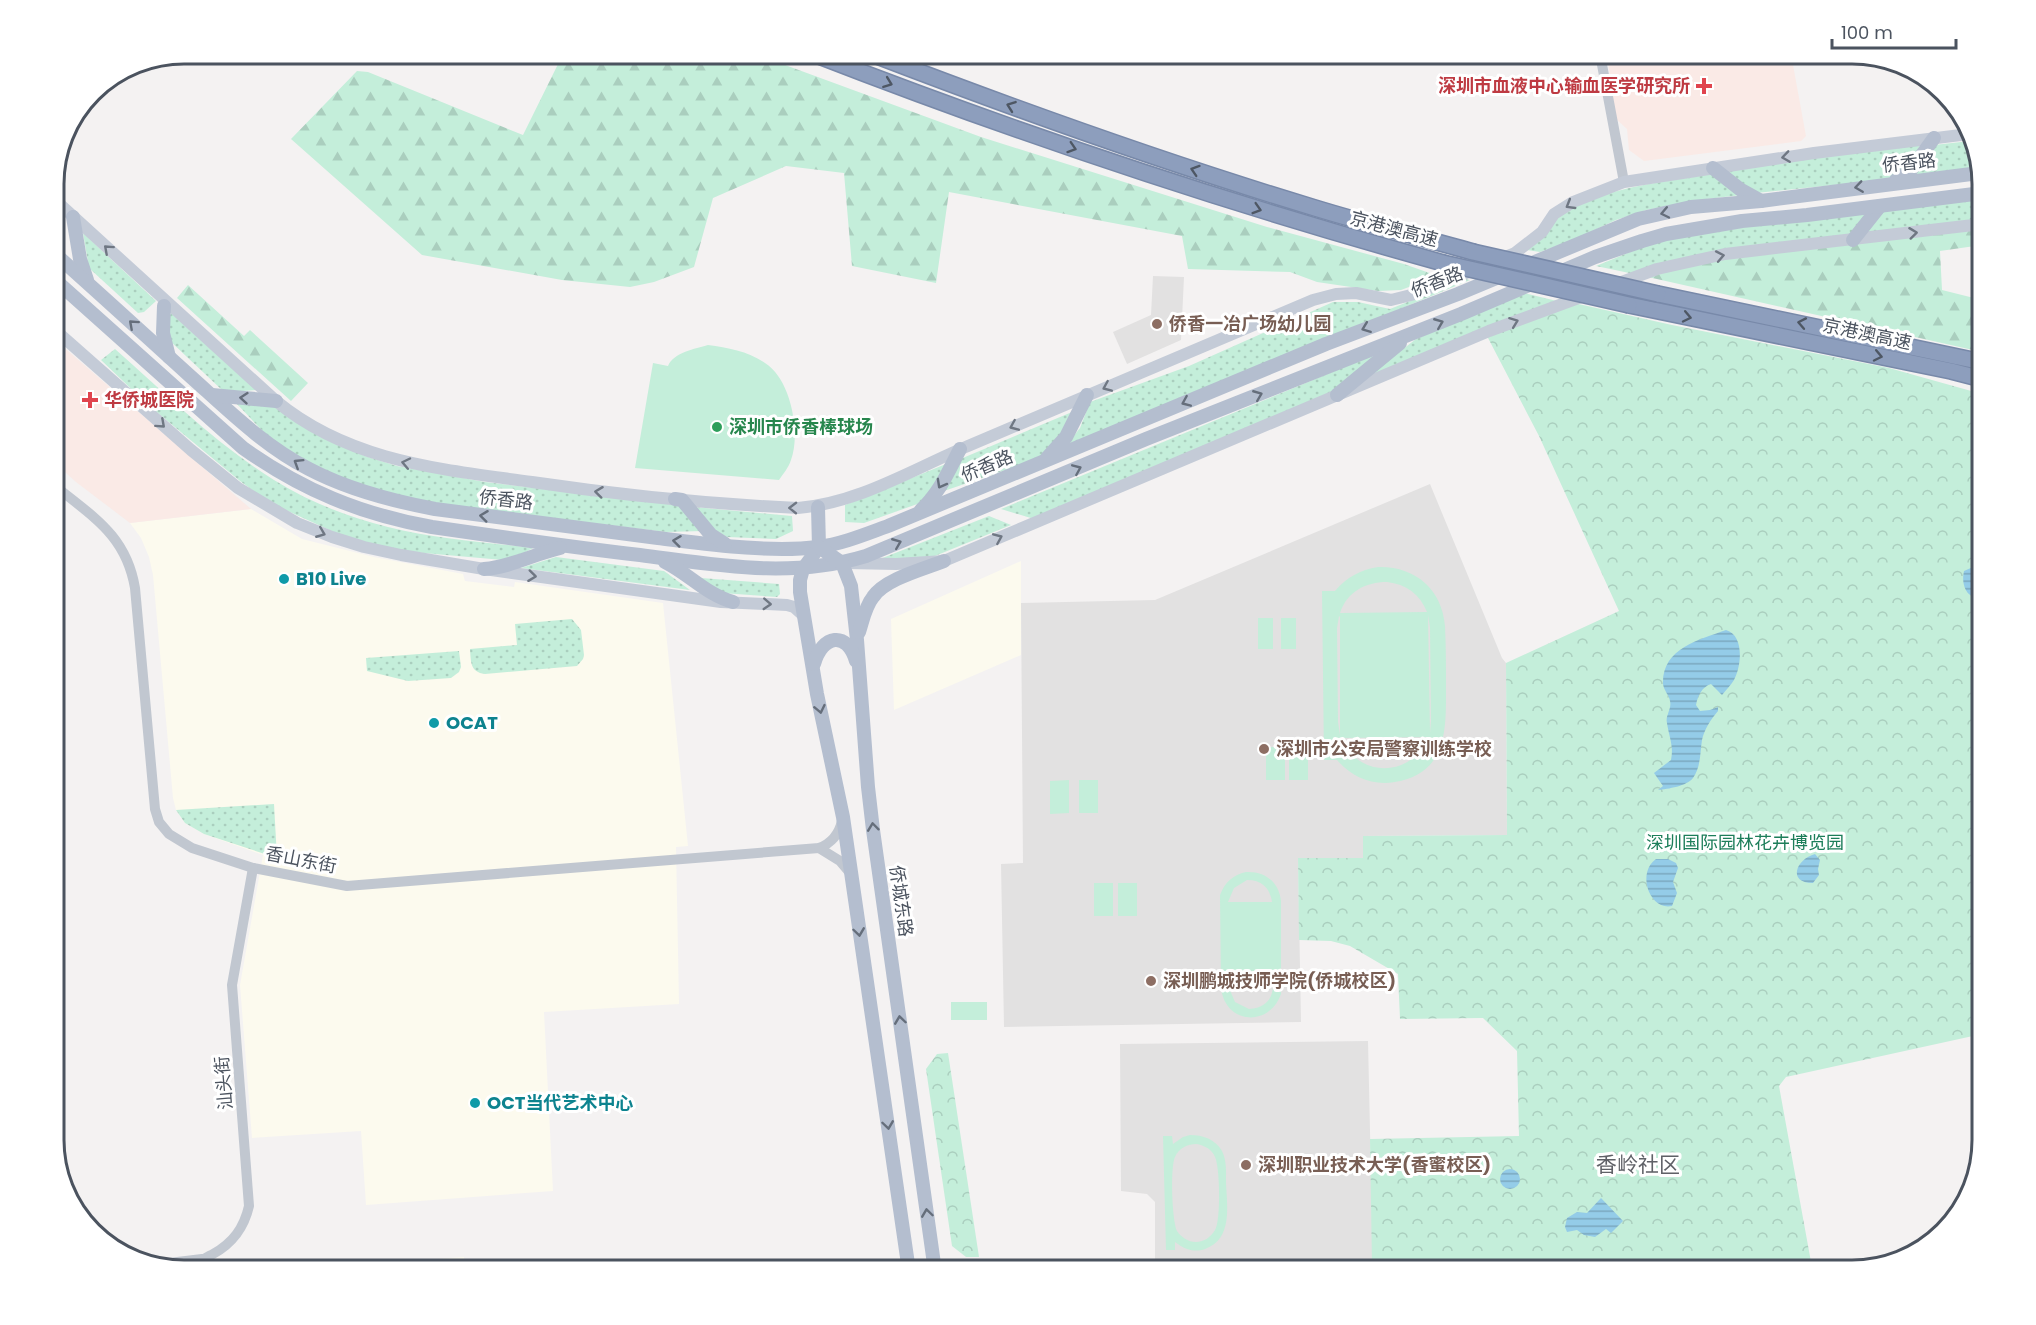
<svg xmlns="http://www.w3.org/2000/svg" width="2036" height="1325" font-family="Poppins,'Noto Sans SC',sans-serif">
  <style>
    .commercial { fill: #fcfaee }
    .education { fill: #e2e1e1 }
    .medical { fill: #faeae6 }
    .grass { fill: url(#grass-dots) }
    .forest { fill: url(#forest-firs) }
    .park { fill: url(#park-crowns) }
    .pitch { fill: #c4eeda; fill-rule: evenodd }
    .water { fill: url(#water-rules) }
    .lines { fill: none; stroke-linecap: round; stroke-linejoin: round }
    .motorway-casing { stroke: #7889a9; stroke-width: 18 }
    .tertiary { stroke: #c1c7d0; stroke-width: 10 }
    .secondary { stroke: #c4cbd7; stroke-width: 12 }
    .primary { stroke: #b4becf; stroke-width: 14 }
    .motorway { stroke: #8d9ebd; stroke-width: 15 }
    .motorway-bridge-casing { stroke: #7889a9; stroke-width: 18; stroke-linecap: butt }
    .motorway-bridge { stroke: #8d9ebd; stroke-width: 15 }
    .oneway { stroke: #4e5764 }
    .oneway2 { stroke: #6f7783 }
    .oneway3 { stroke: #656e7b }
    .health-dot { fill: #e0444e; stroke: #fff; stroke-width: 2 }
    .education-dot { fill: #8d6e63; stroke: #fff; stroke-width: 2 }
    .leisure-dot { fill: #2e9e5b; stroke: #fff; stroke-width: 2 }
    .culture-dot { fill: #0f9aa8; stroke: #fff; stroke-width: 2 }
    .labels { text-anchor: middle; stroke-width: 6; stroke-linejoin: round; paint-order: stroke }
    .health-label { font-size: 18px; font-weight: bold; fill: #be3a42; stroke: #fff; text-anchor: end }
    .street-label { font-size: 18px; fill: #4b535f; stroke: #fff }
    .education-label { font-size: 18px; font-weight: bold; fill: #785e54; stroke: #fff; text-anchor: start }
    .leisure-label { font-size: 18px; font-weight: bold; fill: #27864d; stroke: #fff; text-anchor: start }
    .culture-label { font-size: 18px; font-weight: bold; fill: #0d838f; stroke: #fff; text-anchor: start }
    .park-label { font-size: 18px; fill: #1d7e5a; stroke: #fff }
    .quarter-label { font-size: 21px; fill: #5f6167; stroke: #fff }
    .rim { fill: none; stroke: #4b535f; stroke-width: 3 }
  </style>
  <defs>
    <pattern id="grass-dots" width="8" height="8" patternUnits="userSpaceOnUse" patternTransform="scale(1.5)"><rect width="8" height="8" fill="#c4eeda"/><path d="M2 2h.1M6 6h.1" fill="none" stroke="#aacebe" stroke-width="1.8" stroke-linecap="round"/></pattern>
    <pattern id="forest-firs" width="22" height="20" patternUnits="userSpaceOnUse" patternTransform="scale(1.5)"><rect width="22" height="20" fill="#c4eeda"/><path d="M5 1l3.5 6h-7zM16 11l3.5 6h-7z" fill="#aacebe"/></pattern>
    <pattern id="park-crowns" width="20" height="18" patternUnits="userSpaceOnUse" patternTransform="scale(1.5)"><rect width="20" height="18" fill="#c4eeda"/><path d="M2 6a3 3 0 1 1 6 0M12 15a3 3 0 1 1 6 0" fill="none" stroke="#aacebe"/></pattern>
    <pattern id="water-rules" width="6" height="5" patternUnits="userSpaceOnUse" patternTransform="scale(1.5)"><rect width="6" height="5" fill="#94cce8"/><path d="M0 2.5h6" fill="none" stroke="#7ba8bf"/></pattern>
  </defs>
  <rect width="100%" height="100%" fill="#f4f2f2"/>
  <g class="commercial">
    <polygon points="251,509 302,539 374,557 463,574 465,581 514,587 515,582 663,603 688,846 676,847 679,1004 544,1012 553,1191 366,1205 361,1131 252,1138 240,985 263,855 204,834 185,823 176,810 173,798 153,575 149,557 141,538 130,523"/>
    <polygon points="1021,561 1021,655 894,710 891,619"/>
    <polygon points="464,1257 465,1271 369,1271 369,1264"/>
  </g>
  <g class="education">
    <polygon points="1153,276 1184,277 1181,340 1127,364 1113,332 1151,315"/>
    <polygon points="1430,484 1502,658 1506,663 1507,835 1363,836 1363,858 1298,859 1301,1022 1004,1027 1001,864 1023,863 1021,603 1155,600"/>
    <polygon points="1368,1041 1373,1266 1155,1271 1155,1202 1147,1194 1121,1191 1120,1044"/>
  </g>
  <g class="medical">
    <polygon points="1607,54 1791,54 1806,136 1801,141 1644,161 1629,150 1627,129 1615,118"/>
    <polygon points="54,339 251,509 130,523 76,482 54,462"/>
  </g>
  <g class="grass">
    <polygon points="1970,141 1978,168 1910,176 1934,145"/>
    <polygon points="1920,145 1911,164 1893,179 1756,193 1721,170"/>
    <path d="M1712,174l30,21 -36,4 -60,11 -30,10 -43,20 -33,12 -13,-2c18,-11 26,-32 44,-42 44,-22 93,-26 141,-34z"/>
    <polygon points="1982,199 1982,222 1863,236 1882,212"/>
    <polygon points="1870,212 1851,237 1634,274 1596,266 1657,241 1721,230"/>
    <polygon points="83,233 156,301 144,312 138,313 89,268"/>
    <polygon points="1465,279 1470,280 1064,448 1080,428 1090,402 1189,366 1333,302 1358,302 1390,309"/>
    <polygon points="1524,293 1561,302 1374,376 1372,373 1416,339"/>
    <polygon points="171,313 257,390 231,392 222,390 169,340 169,318"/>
    <path d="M115,349c51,45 101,95 159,131 35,22 74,37 114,47 47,12 97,15 145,21l-17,9 -13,3 -91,-8 -39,-7 -39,-13 -64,-29 -30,-22 -93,-77 -46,-44z"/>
    <polygon points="1383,351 1333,397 1034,519 1001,509"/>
    <path d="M236,403l40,2 58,38 31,13 32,10 88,16 191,23 8,3 19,23 -37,1 -206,-25c-61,-8 -145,-29 -192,-71 -11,-10 -21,-22 -32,-33z"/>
    <polygon points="1072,412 1061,436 1038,459 941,492 958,460"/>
    <polygon points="946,464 923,502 864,523 845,522 845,505"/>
    <polygon points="694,507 792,516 793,531 776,539 727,537 715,530"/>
    <polygon points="989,516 1011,525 930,558 880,559"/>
    <polygon points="556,557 664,571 690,590 521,568"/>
    <polygon points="701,578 779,584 780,594 777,597 722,593"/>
    <path d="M572,619l9,11 3,25 -1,4 -6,7 -92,8c-15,-2 -14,-12 -15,-25l47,-4 -2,-21z"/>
    <polygon points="459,651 461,667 459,672 451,678 408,681 367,671 366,658"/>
    <polygon points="274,804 277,858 204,834 185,823 176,810"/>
  </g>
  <g class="forest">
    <polygon points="563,54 755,54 981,137 1267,227 1404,264 1438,276 1401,290 1378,291 1317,282 1290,272 1188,269 1182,236 949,192 936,283 852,266 844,173 786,166 713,198 694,267 654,282 630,287 562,280 422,255 291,139 357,71 368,72 523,135"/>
    <polygon points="1982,229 1982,245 1940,251 1942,290 1982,300 1982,352 1648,277 1663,272 1736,257"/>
    <polygon points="188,285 244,336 250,330 308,383 291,401 177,298"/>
  </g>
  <g class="park">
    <polygon points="1574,303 1672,325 1889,368 1982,394 1982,1034 1786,1077 1779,1086 1811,1262 1783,1268 1782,1271 1142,1271 1372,1266 1370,1139 1519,1136 1517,1051 1483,1018 1400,1019 1398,974 1350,946 1331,941 1299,940 1298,858 1363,858 1363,836 1507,835 1506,663 1619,611 1539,436 1487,336"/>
    <polygon points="948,1053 979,1257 966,1257 952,1246 926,1069 937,1054"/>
  </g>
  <g class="pitch">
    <path d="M708,345c20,3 40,6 57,18 26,16 36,70 26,97 -2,7 -8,14 -12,20l-144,-12 18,-105 15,3c6,-14 27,-17 40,-21z"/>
    <path d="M1378,567c37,-1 64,22 67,59 1,21 1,41 1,61 0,42 2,86 -51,95 -23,4 -43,-5 -58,-22h-13l-2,-169h13c12,-14 25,-21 43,-24zM1387,582c19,2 33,12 40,30l-87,1c7,-21 25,-31 47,-31zM1428,615l2,12 1,94 -1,12zM1339,616l1,1v118l-2,-13 -1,-94zM1429,737c-18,41 -70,42 -88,1z"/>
    <rect x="1258" y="618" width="15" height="31"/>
    <rect x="1281" y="618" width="15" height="31"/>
    <rect x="1266" y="747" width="19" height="33"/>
    <rect x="1289" y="747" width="19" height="33"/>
    <polygon points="1069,780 1069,813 1050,814 1050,781"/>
    <rect x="1079" y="780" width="19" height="33"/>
    <path d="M1246,872c19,-1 33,10 35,29v93c-12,34 -56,30 -60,-6l-1,-93c5,-13 13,-20 26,-23zM1247,880c14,0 23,7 25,22h-44l6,-14zM1273,987c-1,14 -10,21 -24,22l-14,-7 -6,-14z"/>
    <rect x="1094" y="883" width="19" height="33"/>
    <rect x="1118" y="883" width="19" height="33"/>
    <rect x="951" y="1002" width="36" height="18"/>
    <path d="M1190,1135c13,0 25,4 32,16 5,10 4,22 4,32 1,23 7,56 -21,66 -11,4 -21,0 -30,-7v8h-9l-3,-114h9l1,8 10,-7zM1197,1144c8,2 15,5 18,13 5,10 6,64 0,73 -4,7 -11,12 -19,12 -8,0 -15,-5 -19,-11 -5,-10 -7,-64 -2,-74 4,-9 12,-13 22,-13z"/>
  </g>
  <g class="water">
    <path d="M1982,563v34c-16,3 -21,-13 -18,-26z"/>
    <path d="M1726,630c18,5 16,35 8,50 -3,5 -8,10 -12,15l-11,-11c-9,3 -13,11 -15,21l4,6 10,-1 8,-3v4c-7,8 -14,19 -16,29 -2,12 -1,27 -9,38 -6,8 -25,11 -35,12l5,-4 -9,-13 17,-13c3,-14 -2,-23 -4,-37 -2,-7 5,-14 3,-22 -1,-6 -6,-10 -7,-17 -1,-36 36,-44 63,-54z"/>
    <path d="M1815,854l5,6 -2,9 1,6 -6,8c-26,0 -17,-24 2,-29z"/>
    <path d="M1656,859h12l8,4 2,5 -5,14 4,11 -5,13c-22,5 -36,-33 -16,-47z"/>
    <circle cx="1510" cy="1179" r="10"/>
    <polygon points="1601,1198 1623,1221 1611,1233 1606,1229 1595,1237 1584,1235 1577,1230 1567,1232 1565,1227 1567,1218 1577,1212 1587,1213"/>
  </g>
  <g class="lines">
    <defs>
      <g id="motorway">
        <path d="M814,54c206,80 415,150 629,209"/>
        <path d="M872,54c146,56 293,109 443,154 52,16 105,29 158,44"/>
        <polyline points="1658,294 1982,362"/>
        <polyline points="1629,305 1951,371 1982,379"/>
      </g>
    </defs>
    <use href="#motorway" class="motorway-casing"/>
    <g class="tertiary">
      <polyline points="1600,54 1624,182"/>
      <path d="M54,485c39,32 72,50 81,103l20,221 4,13 10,12 23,14 61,20 94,18 472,-38c13,-5 20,-14 23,-27"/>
      <polyline points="819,848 840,861 851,874"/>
      <polyline points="161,1264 202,1259"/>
      <path d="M191,1271c6,-9 13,-12 22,-17 20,-11 31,-26 36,-48l-17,-221 21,-117"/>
    </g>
    <g class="secondary">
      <path d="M54,199l222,202c74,61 164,68 256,81 88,13 177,22 266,26 61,-5 115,-39 170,-62 115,-49 230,-97 345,-146l23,-6 20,-1 35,7 24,-6 100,-41 27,-21 12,-18 19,-12 51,-20 190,-29 155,-19"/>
      <polyline points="54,329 191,450 238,488 297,523 332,537 364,547 401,555 484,569 721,602 787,605 794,607 804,616"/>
      <polyline points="847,563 896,564 944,561 1489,331 1657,269 1725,254 1982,224"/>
    </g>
    <g class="primary">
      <polyline points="1713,168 1741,190 1761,201"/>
      <polyline points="1896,180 1911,170 1934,138"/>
      <polyline points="73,217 80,259 87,280"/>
      <polyline points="1853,240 1880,206"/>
      <path d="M54,253c46,41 91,82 136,123 38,34 74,70 119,93 40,21 83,32 126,40 75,10 149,20 223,29 49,6 111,15 160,9 24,-3 48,-13 70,-21l438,-182 132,-50 180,-75 53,-12 70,-6 218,-28"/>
      <path d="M54,279l189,169c59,42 117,66 189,79 69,10 139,20 208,28 78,10 150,24 226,1l280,-117 315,-125 134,-57 47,-16 24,-7 76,-13 65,-6 175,-22"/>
      <polyline points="164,306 163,333 169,357"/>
      <polyline points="212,395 276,401"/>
      <polyline points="1337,395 1400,343"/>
      <polyline points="1047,458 1066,437 1087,395"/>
      <polyline points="675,499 682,500 711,535 725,544"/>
      <polyline points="818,507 819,547 803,569 800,580 800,592 817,694 843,817 909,1271"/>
      <path d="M921,510c18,-16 28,-40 39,-61"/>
      <polyline points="819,547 842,563 851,586 857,640 868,787 873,830 935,1271"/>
      <path d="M665,562c24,12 42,33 68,40"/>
      <path d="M484,569c27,-2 50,-15 76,-21"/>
      <path d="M859,632c4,-12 6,-25 14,-35 12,-18 51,-28 71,-36"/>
      <path d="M814,664c8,-29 33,-34 42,-3"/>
    </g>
    <use href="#motorway" class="motorway"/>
    <defs>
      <g id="motorway-bridge">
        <polyline points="1473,252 1658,294"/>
        <polyline points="1443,263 1629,305"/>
      </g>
    </defs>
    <use href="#motorway-bridge" class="motorway-bridge-casing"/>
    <use href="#motorway-bridge" class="motorway-bridge"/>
  </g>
  <defs><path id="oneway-chevron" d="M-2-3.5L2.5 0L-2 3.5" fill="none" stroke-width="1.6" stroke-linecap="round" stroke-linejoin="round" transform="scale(1.5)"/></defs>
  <g class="oneway">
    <use href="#oneway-chevron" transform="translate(888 83) rotate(21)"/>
    <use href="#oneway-chevron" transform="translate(1011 106) rotate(-160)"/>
    <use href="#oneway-chevron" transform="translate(1072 148) rotate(18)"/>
    <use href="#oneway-chevron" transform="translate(1195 170) rotate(-162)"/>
    <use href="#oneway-chevron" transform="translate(1257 209) rotate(17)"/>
    <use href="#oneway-chevron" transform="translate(1687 317) rotate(12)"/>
    <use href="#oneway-chevron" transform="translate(1802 323) rotate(-169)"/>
    <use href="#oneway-chevron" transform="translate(1878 356) rotate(12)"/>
  </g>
  <g class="oneway2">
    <use href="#oneway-chevron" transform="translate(1786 157) rotate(172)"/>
    <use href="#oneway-chevron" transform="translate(1570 205) rotate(149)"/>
    <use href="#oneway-chevron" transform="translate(1913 233) rotate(-7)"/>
    <use href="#oneway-chevron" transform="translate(108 249) rotate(-138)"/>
    <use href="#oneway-chevron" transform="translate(1720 256) rotate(-11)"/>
    <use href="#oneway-chevron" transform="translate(1514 322) rotate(-21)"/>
    <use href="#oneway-chevron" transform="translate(1107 387) rotate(157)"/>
    <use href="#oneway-chevron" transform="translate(161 424) rotate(42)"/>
    <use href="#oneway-chevron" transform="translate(1014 426) rotate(157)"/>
    <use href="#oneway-chevron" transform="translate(406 463) rotate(-168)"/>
    <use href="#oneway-chevron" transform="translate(599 492) rotate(-173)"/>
    <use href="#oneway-chevron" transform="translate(793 508) rotate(-179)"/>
    <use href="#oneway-chevron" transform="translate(321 533) rotate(22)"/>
    <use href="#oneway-chevron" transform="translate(998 538) rotate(-23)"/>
    <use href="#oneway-chevron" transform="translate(532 576) rotate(7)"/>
    <use href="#oneway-chevron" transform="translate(767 604) rotate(3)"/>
  </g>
  <g class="oneway3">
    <use href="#oneway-chevron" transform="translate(1859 187) rotate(172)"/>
    <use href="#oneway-chevron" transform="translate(1665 213) rotate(168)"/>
    <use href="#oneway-chevron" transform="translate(1439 323) rotate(-22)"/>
    <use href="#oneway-chevron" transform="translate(133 324) rotate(-138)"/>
    <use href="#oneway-chevron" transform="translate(1366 328) rotate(159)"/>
    <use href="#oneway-chevron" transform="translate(1258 395) rotate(-22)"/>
    <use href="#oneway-chevron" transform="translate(244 398) rotate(-175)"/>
    <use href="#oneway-chevron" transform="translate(1186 402) rotate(157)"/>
    <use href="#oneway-chevron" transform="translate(298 463) rotate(-148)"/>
    <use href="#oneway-chevron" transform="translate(1077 469) rotate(-23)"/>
    <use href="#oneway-chevron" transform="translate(941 484) rotate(119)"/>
    <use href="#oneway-chevron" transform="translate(484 516) rotate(-173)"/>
    <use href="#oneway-chevron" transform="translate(677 541) rotate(-173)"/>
    <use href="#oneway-chevron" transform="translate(897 543) rotate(-22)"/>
    <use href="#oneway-chevron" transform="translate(820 709) rotate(78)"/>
    <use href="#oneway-chevron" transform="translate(873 827) rotate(-97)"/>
    <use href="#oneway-chevron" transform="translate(859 932) rotate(82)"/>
    <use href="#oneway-chevron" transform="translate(900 1020) rotate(-98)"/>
    <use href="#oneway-chevron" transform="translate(888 1125) rotate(82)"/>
    <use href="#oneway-chevron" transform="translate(927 1213) rotate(-98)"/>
  </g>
  <g class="health-dot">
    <path d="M1701 77h6v6h6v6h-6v6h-6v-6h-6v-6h6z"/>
    <path d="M87 391h6v6h6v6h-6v6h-6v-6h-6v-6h6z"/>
  </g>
  <g class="education-dot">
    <circle cx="1157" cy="324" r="6"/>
    <circle cx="1264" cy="749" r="6"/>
    <circle cx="1151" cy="981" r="6"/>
    <circle cx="1246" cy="1165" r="6"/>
  </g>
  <circle class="leisure-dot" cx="717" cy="427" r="6"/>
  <g class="culture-dot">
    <circle cx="284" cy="579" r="6"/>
    <circle cx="434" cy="723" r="6"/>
    <circle cx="475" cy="1103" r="6"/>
  </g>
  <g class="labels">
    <g class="health-label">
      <text x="1690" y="92">深圳市血液中心输血医学研究所</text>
      <text x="104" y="406" text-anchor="start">华侨城医院</text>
    </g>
    <g class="street-label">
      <text transform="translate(1909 163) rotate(-6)" y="6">侨香路</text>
      <text transform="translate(1394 229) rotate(15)" y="6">京港澳高速</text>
      <text transform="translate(1437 282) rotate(-21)" y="6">侨香路</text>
      <text transform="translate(1867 334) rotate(12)" y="6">京港澳高速</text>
      <text transform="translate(987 466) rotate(-23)" y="6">侨香路</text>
      <text transform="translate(506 500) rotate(7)" y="6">侨香路</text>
      <text transform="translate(301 860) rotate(11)" y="6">香山东街</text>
      <text transform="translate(901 901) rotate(82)" y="6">侨城东路</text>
      <text transform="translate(224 1083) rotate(-95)" y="6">汕头街</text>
    </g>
    <g class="education-label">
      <text x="1169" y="330">侨香一冶广场幼儿园</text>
      <text x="1276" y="755">深圳市公安局警察训练学校</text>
      <text x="1163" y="987">深圳鹏城技师学院(侨城校区)</text>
      <text x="1258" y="1171">深圳职业技术大学(香蜜校区)</text>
    </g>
    <g class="leisure-label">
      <text x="729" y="433">深圳市侨香棒球场</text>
    </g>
    <g class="culture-label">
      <text x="296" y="585">B10 Live</text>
      <text x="446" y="729">OCAT</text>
      <text x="487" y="1109">OCT当代艺术中心</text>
    </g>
    <g class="park-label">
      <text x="1745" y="849">深圳国际园林花卉博览园</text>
    </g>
    <g class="quarter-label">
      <text x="1638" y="1172">香岭社区</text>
    </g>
  </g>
  <path d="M0 0H2036V1325H0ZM184 64H1852A120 120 0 0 1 1972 184V1140A120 120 0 0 1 1852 1260H184A120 120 0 0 1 64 1140V184A120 120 0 0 1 184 64Z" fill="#fff" fill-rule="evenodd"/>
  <path class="rim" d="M184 64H1852A120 120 0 0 1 1972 184V1140A120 120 0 0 1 1852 1260H184A120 120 0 0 1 64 1140V184A120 120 0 0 1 184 64Z"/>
  <path d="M1832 39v9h124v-9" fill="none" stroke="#4b535f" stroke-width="3"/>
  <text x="1841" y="39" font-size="18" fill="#4b535f" stroke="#ffffff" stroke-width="4.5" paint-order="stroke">100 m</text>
</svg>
